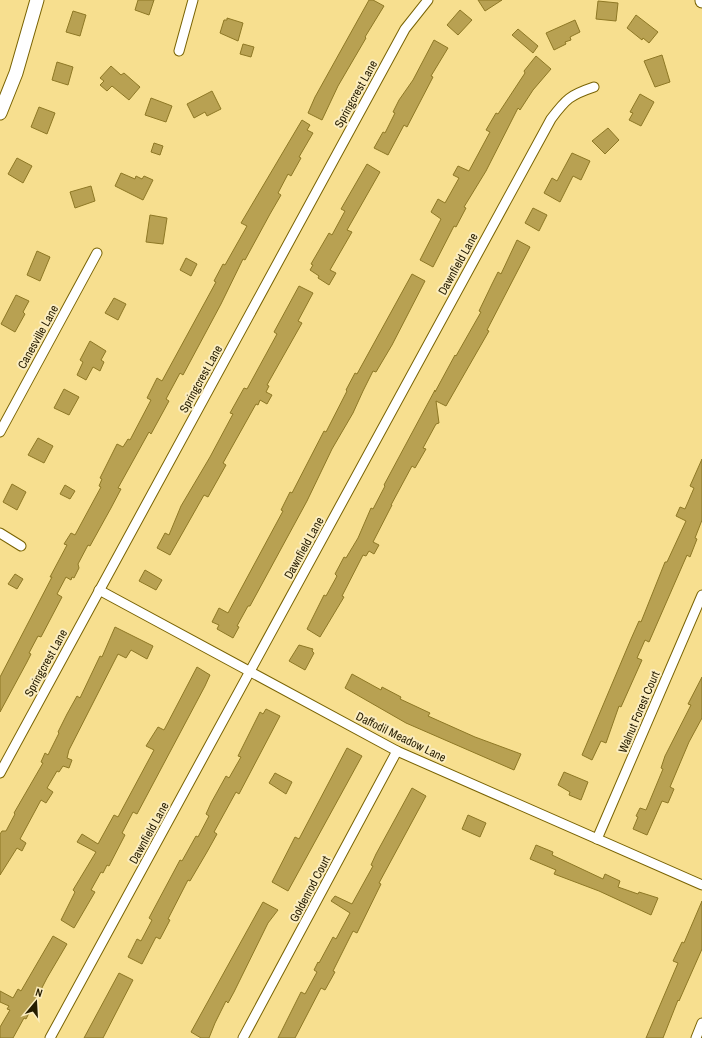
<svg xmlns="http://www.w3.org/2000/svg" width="702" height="1038" font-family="'Archivo Narrow',sans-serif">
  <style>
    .building { fill: #b8a152; stroke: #8e7825 }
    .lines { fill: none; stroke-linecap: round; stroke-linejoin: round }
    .street-casing { stroke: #796303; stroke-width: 11 }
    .secondary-casing { stroke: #796303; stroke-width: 15 }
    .street { stroke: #fff; stroke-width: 9 }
    .secondary { stroke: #fff; stroke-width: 13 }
    .labels { text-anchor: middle; stroke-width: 4; stroke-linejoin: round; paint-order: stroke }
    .street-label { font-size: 12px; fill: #251c00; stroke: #fbedbf }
  </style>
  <rect width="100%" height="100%" fill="#f7df8f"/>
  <g class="building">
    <polygon points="138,0 154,0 149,15 135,10"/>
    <polygon points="369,0 373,0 384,6 365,37 366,38 338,86 322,120 308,113 315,97"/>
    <polygon points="478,0 502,0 485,11"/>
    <polygon points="598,1 618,3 616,21 596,19"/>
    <polygon points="460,10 472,20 458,35 447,25"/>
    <polygon points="73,11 86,15 80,36 66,32"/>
    <polygon points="636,15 658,32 649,43 643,38 642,40 627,28"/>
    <polygon points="227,18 243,23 238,41 220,33 224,20 227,20"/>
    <polygon points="575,20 580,32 570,37 571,40 565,42 566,44 554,50 546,33"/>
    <polygon points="518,29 538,46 533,53 512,35"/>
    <polygon points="434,40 448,48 431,76 433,77 407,127 404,125 388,155 374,148 383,132 385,133 395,113 393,112 399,100 413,80"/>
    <polygon points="243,44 254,47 251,57 240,54"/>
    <polygon points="662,55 670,82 655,87 644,61"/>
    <polygon points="536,56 551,69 533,90 520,110 518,108 486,171 464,207 466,208 456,227 454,226 433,267 420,260 441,219 431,212 438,199 445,203 459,178 453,175 458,166 469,171 490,132 486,130 496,113 498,114 525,73 524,71"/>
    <polygon points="57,62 73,67 68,85 52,80"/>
    <polygon points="111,66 121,75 124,73 140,87 129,100 112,86 107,91 100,85 104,81 100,78"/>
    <polygon points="212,91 221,109 207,116 205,112 194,118 187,104"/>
    <polygon points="640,94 654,102 641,126 629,120 633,113 630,112"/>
    <polygon points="151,98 172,106 166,122 145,115"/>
    <polygon points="39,107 55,113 47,134 31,127"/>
    <polygon points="302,120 310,125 307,130 313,133 299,157 301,158 291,176 288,174 278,193 281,195 270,214 245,260 243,259 221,304 183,375 180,373 166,399 169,401 151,434 149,432 118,488 121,489 111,508 90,546 88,545 78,564 79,568 74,578 72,577 71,580 66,577 57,594 62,597 41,637 38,636 29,653 31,654 27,662 0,712 0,677 52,577 50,577 67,545 64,544 71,533 75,535 101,487 99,486 102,479 100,478 117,444 123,447 128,439 130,440 151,400 147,398 157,378 162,381 216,282 214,281 223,264 225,265 247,226 241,223"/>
    <polygon points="608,128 619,140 605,154 592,141"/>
    <polygon points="154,143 163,146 160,155 151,152"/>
    <polygon points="572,153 590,161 581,180 573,176 560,202 544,193 552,178 557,181"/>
    <polygon points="17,158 32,166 23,183 8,174"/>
    <polygon points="367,164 380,172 347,230 352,232 330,270 336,273 329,285 318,278 319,276 310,270 313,265 311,264 329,233 332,235 345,211 341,209"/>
    <polygon points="121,173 135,179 136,176 142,179 144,176 153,180 143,200 115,186"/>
    <polygon points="91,186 95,201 75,208 70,192"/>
    <polygon points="533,208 547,215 539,231 525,223"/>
    <polygon points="150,215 167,218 163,244 146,242"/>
    <polygon points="517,240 530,247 487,330 489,331 446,406 436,401 439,423 436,424 423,448 426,449 415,468 412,466 391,505 392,505 373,542 379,545 374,554 369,551 366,556 363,555 342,596 344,597 320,637 307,629 324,595 326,596 337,576 335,574 344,557 346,558 358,538 371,508 373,509 385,486 384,485 435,390 435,392 455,355 456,356 481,312 479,311 492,284 498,272 501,274"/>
    <polygon points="37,251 50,257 40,281 27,275"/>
    <polygon points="186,258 197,264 191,276 180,270"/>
    <polygon points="412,274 425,281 392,345 376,372 373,371 363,391 353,413 332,449 307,501 250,606 248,606 237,626 239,627 233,638 217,629 219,625 212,622 219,608 228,613 283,511 281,510 290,492 292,493 324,431 326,432 347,391 346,390 355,373 357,374"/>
    <polygon points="299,286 313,293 298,321 302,323 267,385 269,386 266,392 272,395 267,404 260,400 258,405 256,404 223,463 226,465 208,497 204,495 170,555 157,548 165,533 169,535 181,506 210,457 233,414 230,413 244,388 247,389 277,334 274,332"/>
    <polygon points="16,295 29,301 23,312 25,314 15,332 1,324"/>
    <polygon points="114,298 126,304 118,320 105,313"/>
    <polygon points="90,341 106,351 101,360 104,362 100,371 93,367 86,380 77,375 83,362 80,360"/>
    <polygon points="64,389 79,397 69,415 54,408"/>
    <polygon points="38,438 53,446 44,463 28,455"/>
    <polygon points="702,459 702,520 695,538 697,539 690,557 687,555 649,642 645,640 637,658 642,660 621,707 619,706 606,743 601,741 592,760 582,755 631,639 639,621 641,622 665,562 667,562 686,521 676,516 680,507 685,509 694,488 690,486"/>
    <polygon points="12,484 26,492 17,510 3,502"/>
    <polygon points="65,485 75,491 70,499 60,494"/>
    <polygon points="145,570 162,580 156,590 139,581"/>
    <polygon points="15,574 23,579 17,589 8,584"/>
    <polygon points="115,627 153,646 147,659 131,650 126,658 118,654 69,750 67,758 72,760 69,768 63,766 59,772 57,771 47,788 53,792 46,803 41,800 20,839 26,843 22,851 17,848 0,875 0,834 2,831 6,831 15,814 14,813 43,763 41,762 45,753 48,755 59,733 58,732 67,714 77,696 80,698 100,656 102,657"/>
    <polygon points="299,645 313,649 312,651 314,653 305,670 289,661"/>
    <polygon points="197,667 210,675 205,686 137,814 133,812 122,833 125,835 109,866 107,865 103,873 101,872 91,890 95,892 74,928 61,920 75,892 73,890 96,852 77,842 82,834 98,844 114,815 118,817 154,750 146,746 158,727 164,730"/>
    <polygon points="352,674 381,690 382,687 401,697 400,699 430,713 428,716 475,737 521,754 514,770 406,723 345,688"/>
    <polygon points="702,677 702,718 689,742 670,787 674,789 668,803 662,801 647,835 633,829 638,817 636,816 640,808 646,810 663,769 661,768 665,756 691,705 688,704"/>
    <polygon points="266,709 280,716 239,794 236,792 214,832 217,834 207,852 190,881 188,880 168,919 170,920 160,939 156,937 142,964 128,957 137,939 141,941 152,920 149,918 180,860 182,861 196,836 198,837 209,816 206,814 211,803 226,776 229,778 241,757 238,756 260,712 263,714"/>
    <polygon points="347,748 362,756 288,891 272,882 295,837 299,839"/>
    <polygon points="564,772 588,782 581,800 569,795 570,792 558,785"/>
    <polygon points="275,773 292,782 286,794 269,783"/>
    <polygon points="412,788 426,796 379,883 381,884 357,933 353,931 333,971 335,972 325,990 321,988 295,1038 278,1038 301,992 305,994 317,972 314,970 318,962 319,963 333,937 336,939 350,913 331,901 335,896 352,904 373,866 371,865 376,854"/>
    <polygon points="468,815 486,823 480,837 462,829"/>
    <polygon points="536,845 553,852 552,855 603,879 605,874 620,881 618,887 638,894 639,892 658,898 651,915 599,891 554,874 556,870 530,859"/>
    <polygon points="702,901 702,949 679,1001 678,1000 663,1038 646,1038 678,963 673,961 682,942 684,943"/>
    <polygon points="263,902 278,910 268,923 234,992 228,1003 226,1001 215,1023 209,1038 201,1038 191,1032"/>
    <polygon points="53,936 67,944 47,978 26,1019 24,1018 13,1038 0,1038 0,1027 10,1010 7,1009 9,1006 0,1002 0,991 13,998 18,989 21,991"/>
    <polygon points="119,973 133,980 120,1005 103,1038 84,1038"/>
  </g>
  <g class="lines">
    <defs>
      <g id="street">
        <polyline points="179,51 193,0"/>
        <polyline points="0,432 97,253"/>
        <polyline points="0,533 21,546"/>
        <polyline points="99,590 397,751 702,885"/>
        <polyline points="0,773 405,29 428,0"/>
        <polyline points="597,839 702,595"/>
        <path d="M50,1038l501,-919c15,-20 19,-24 43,-32"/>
        <polyline points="243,1038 397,751"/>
        <polyline points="696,1038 702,1023"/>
      </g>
      <g id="secondary">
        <polyline points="702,0 702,1"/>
        <polyline points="0,113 16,73 37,0"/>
      </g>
    </defs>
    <use href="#street" class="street-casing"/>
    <use href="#secondary" class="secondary-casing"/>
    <use href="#street" class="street"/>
    <use href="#secondary" class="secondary"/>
  </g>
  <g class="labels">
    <g class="street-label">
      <text transform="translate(356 94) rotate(-61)" y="4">Springcrest Lane</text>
      <text transform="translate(458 264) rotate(-61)" y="4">Dawnfield Lane</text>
      <text transform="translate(38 337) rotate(-61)" y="4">Canesville Lane</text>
      <text transform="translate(201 379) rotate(-61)" y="4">Springcrest Lane</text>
      <text transform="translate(304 548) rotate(-61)" y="4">Dawnfield Lane</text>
      <text transform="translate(46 663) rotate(-61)" y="4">Springcrest Lane</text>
      <text transform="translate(639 712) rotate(-67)" y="4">Walnut Forest Court</text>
      <text transform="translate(401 737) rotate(26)" y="4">Daffodil Meadow Lane</text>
      <text transform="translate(149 833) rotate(-61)" y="4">Dawnfield Lane</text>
      <text transform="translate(310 889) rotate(-62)" y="4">Goldenrod Court</text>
    </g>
  </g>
  <g transform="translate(36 1002) rotate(18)" stroke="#fbedbf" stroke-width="3" paint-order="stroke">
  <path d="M0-3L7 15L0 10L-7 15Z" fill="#251c00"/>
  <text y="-6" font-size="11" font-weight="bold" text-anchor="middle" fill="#251c00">N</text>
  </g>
</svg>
